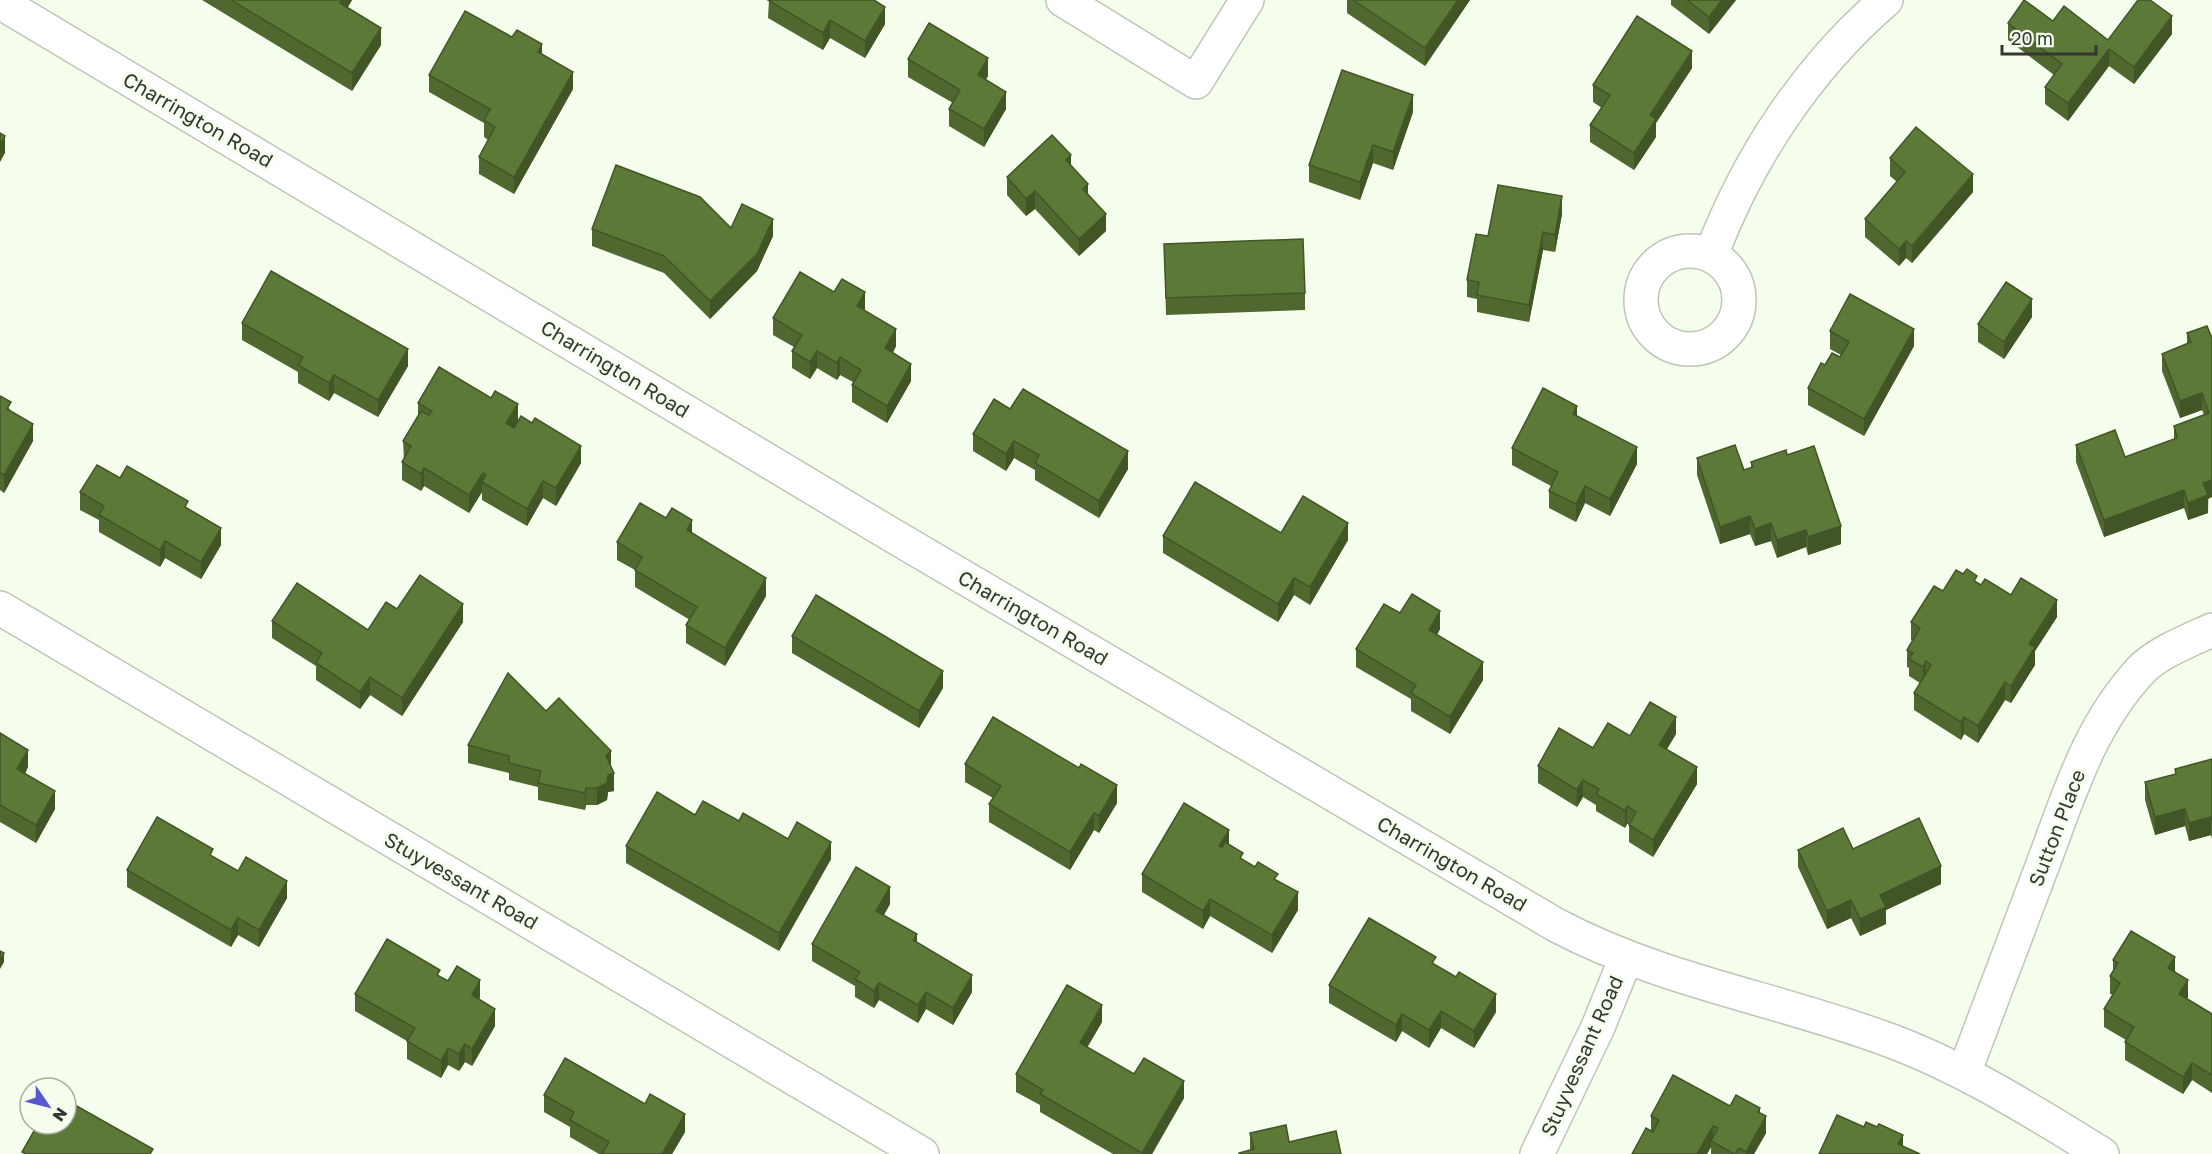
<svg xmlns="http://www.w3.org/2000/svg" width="2212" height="1154" font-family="'Golos Text',sans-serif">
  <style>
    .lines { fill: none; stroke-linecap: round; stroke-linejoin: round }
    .minor-casing { stroke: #bfc6b7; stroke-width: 36 }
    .minor { stroke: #fff; stroke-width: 33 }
    .wall { fill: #50682f }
    .shaded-wall { fill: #415526 }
    .building { fill: #5d7937; stroke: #415526; stroke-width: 1.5 }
    .labels { text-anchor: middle; stroke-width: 6; stroke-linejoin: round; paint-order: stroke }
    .street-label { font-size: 20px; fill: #343731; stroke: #f5fded }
  </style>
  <rect width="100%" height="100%" fill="#f5fded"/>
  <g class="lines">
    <defs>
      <g id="minor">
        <polyline points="1063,0 1196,82 1247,0"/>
        <path d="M0,2l897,536 659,387c106,56 219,73 330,114 77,28 146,72 216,115"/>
        <circle cx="1690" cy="300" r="49"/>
        <path d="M1711,255c37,-97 96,-187 175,-255"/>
        <polyline points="0,608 922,1154"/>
        <path d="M1964,1073c26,-70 53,-139 79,-209 26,-69 46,-138 98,-194 16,-17 49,-30 71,-40"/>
        <polyline points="1537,1154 1598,1027 1626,958"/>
      </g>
    </defs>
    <use href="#minor" class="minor-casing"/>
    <use href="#minor" class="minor"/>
  </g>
  <g class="wall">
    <polygon points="202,0 352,0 347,8 381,45 352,91"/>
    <polygon points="769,0 885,24 865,58 830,38 823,50 768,18"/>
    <polygon points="1347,0 1470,0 1425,66 1347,13"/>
    <polygon points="1671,0 1736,0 1709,34 1671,5"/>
    <polygon points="2053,21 2108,40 2172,34 2134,84 2109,66 2068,121 2045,104 2045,87 2054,75 2008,40 2008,23"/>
    <polygon points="542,54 573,89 514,194 479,174 479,157 488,140 484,137 484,123 429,92 429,75"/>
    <polygon points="908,59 988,76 986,79 1006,109 984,147 949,126 949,109 953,103 908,77"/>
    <polygon points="1692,68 1656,123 1656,137 1634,170 1590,142 1590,125 1602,108 1593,102 1593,85"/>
    <polygon points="1413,112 1393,170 1373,163 1360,200 1309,182 1309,165"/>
    <polygon points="1890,158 1973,192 1912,263 1906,258 1899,266 1865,237 1865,219 1897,182 1890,176"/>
    <polygon points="1071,166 1088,195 1106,231 1079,256 1035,209 1026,216 1007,195 1007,177"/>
    <polygon points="1562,214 1555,252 1543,250 1529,322 1477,312 1477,299 1467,297 1467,280 1488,236"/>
    <polygon points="731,228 773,236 757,271 710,319 664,273 592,246 592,229"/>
    <polygon points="1164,244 1305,293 1305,310 1166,315"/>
    <polygon points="864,310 896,346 893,353 911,381 887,423 852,402 852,385 853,382 840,375 837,380 817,368 810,379 792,368 792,351 794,347 773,335 773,318"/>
    <polygon points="2032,317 2004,359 1978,342 1978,324"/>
    <polygon points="242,323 408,366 378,417 334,393 329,401 298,383 298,372 242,340"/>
    <polygon points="1830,331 1914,346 1864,436 1808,405 1808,388 1825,365 1840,357 1841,355 1830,349"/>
    <polygon points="2187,333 2212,338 2208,513 2188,520 2184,508 2104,537 2076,462 2076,445 2125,457 2174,440 2174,426 2204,415 2202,410 2180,418 2162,371 2162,354 2187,344"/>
    <polygon points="0,396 33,441 4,493 0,490"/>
    <polygon points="418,403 518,422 581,463 556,506 543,498 527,526 482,500 482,492 469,513 424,486 421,491 402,480 402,462 404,459 403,441 418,415"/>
    <polygon points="1010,409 1128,469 1099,518 1035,480 1035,470 1014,458 1006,471 973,451 973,434"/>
    <polygon points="1577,416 1637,464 1610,516 1585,503 1576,522 1549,508 1549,491 1551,486 1512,465 1512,448"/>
    <polygon points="1787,455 1841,544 1808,555 1806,547 1777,558 1771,541 1755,546 1750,534 1720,544 1697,475 1697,458 1744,470 1751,468 1751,462"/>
    <polygon points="120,478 188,509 221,545 201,579 165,558 160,567 99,532 99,520 80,510 80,492"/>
    <polygon points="1281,533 1348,540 1310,605 1294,595 1278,622 1163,553 1163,536"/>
    <polygon points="692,534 766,596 725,666 686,643 686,625 690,620 635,587 635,570 617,560 617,542"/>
    <polygon points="1977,582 1981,585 2011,595 2057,617 2035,651 2035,665 2011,703 2005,700 1978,743 1964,734 1961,740 1914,710 1914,693 1920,683 1909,676 1909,668 1907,667 1907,650 1913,641 1911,640 1911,622 1943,591"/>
    <polygon points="397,609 463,622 402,716 370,695 360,709 316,680 316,666 272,638 272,621 368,630"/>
    <polygon points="1400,613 1440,629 1437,635 1483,680 1450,734 1411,711 1411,699 1356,667 1356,649"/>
    <polygon points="792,636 943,688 919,728 792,653"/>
    <polygon points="546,711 611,766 614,791 608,792 607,800 597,805 586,805 585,810 538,800 538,787 509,780 509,773 468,763 468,745"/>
    <polygon points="0,733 28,767 25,774 55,809 36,843 0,822"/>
    <polygon points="1676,734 1667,749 1697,784 1653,857 1629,842 1629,824 1627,824 1625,828 1596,811 1596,805 1583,797 1577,807 1538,783 1538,766 1630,736"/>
    <polygon points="2212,759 2212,839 2211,835 2189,841 2185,826 2155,835 2145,800 2145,782 2175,774 2175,769"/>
    <polygon points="965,764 1117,803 1099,833 1094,830 1070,870 989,822 989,804 993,798 965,782"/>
    <polygon points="695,815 788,839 831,859 779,951 626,863 626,846"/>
    <polygon points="1229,845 1243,860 1278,881 1298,910 1272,953 1210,916 1203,929 1142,892 1142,874"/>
    <polygon points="1853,849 1941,884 1886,910 1886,924 1860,936 1851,918 1827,929 1798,867 1798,850"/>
    <polygon points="213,857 287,898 259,947 238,935 231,947 127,887 127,870"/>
    <polygon points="890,904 884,915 917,943 972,992 953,1025 926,1009 918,1023 879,1000 874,1008 855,997 855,986 812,961 812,944"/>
    <polygon points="2113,960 2175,971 2188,997 2187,999 2212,1014 2212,1093 2192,1080 2183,1094 2125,1060 2125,1042 2126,1040 2104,1027 2104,1009 2113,995 2110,994 2110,976 2113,971"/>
    <polygon points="1436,965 1496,1012 1474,1048 1441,1028 1429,1048 1402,1031 1396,1042 1329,1003 1329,985"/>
    <polygon points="440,977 480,997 479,999 495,1026 472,1066 465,1062 459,1071 448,1065 441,1078 407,1059 407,1041 355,1011 355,994"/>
    <polygon points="1102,1022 1087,1047 1134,1074 1184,1098 1152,1154 1113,1154 1040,1112 1040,1105 1016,1092 1016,1074"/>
    <polygon points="544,1095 685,1132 672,1154 599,1154 570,1137 570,1127 544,1112"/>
    <polygon points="1730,1106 1760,1113 1766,1133 1754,1154 1711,1154 1711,1147 1707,1154 1651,1131 1651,1116"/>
    <polygon points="1250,1133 1289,1142 1250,1150"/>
  </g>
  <g class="shaded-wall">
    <polygon points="342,0 352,0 340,21 340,3"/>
    <polygon points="1458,0 1470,0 1425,66 1425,48"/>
    <polygon points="1722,0 1736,0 1709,34 1709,17"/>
    <polygon points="885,7 885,24 865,58 865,41"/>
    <polygon points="2172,16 2172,34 2134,84 2134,67"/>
    <polygon points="830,20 830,38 823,50 823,33"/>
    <polygon points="381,28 381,45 352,91 352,73"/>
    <polygon points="542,44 542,62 538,52"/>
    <polygon points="2109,49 2109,66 2068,121 2068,103"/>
    <polygon points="1692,51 1692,68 1656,123 1656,137 1634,170 1634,153 1650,115"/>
    <polygon points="988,58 988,76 978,92 978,75"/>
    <polygon points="573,72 573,89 514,194 514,177"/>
    <polygon points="1006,92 1006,109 984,147 984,129"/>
    <polygon points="1413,95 1413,112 1393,170 1393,152"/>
    <polygon points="5,136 5,153 0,162 0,145"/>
    <polygon points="1373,145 1373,163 1360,200 1360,182"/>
    <polygon points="1071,155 1071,172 1066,160"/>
    <polygon points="1973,174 1973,192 1912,263 1912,246"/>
    <polygon points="1088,184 1088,201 1083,189"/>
    <polygon points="1035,191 1035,209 1026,216 1026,199"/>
    <polygon points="1562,196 1562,214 1555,252 1555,235"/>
    <polygon points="1106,214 1106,231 1079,256 1079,239"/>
    <polygon points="773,219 773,236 757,271 710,319 710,301"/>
    <polygon points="1543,232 1543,250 1529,322 1529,305"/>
    <polygon points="1906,241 1906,258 1899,266 1899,249"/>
    <polygon points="865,292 865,310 857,306"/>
    <polygon points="2032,299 2032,317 2004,359 2004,342"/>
    <polygon points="896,329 896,346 885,366 885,348"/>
    <polygon points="1914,329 1914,346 1864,436 1864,419"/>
    <polygon points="408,349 408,366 378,417 378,400"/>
    <polygon points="817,351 817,368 810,379 810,362"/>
    <polygon points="840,357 840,375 837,380 837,363"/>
    <polygon points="911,364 911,381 887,423 887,406"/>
    <polygon points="334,375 334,393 329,401 329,383"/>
    <polygon points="2202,393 2202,410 2180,418 2180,401"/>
    <polygon points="518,404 518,422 506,441 506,423"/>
    <polygon points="1577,406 1577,423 1573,414"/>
    <polygon points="33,424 33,441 4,493 4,475"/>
    <polygon points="1014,441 1014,458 1006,471 1006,454"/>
    <polygon points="581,446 581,463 556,506 556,488"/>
    <polygon points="1637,447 1637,464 1610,516 1610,499"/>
    <polygon points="1128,451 1128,469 1099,518 1099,501"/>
    <polygon points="424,468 424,486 421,491 421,474"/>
    <polygon points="483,473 482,492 469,513 469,495"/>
    <polygon points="2212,480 2212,497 2208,499 2208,513 2188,520 2188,503 2203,483"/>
    <polygon points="543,481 543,498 527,526 527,509"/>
    <polygon points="1585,486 1585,503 1576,522 1576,504"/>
    <polygon points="2184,490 2184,508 2104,537 2104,520"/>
    <polygon points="1750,516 1750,534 1720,544 1720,527"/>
    <polygon points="692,520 692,537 687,530"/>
    <polygon points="1348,523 1348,540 1310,605 1310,587"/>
    <polygon points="1771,523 1771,541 1755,546 1755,529"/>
    <polygon points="1841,526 1841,544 1808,555 1808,537"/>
    <polygon points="221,528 221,545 201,579 201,562"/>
    <polygon points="1806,530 1806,547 1777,558 1777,540"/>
    <polygon points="165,541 165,558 160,567 160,550"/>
    <polygon points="766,578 766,596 725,666 725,648"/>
    <polygon points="1294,578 1294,595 1278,622 1278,604"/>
    <polygon points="2057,600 2057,617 2035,651 2035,665 2011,703 2011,686 2029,644"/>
    <polygon points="463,604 463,622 402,716 402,698"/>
    <polygon points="1440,611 1440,629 1429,648 1429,630"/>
    <polygon points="1926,661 1926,679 1923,684 1923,667"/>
    <polygon points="1483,662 1483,680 1450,734 1450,717"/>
    <polygon points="943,671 943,688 919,728 919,711"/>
    <polygon points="370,677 370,695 360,709 360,692"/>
    <polygon points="2005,682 2005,700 1978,743 1978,726"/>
    <polygon points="1676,717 1676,734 1659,762 1659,745"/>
    <polygon points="1964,717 1964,734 1961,740 1961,722"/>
    <polygon points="28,750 28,767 17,787 17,769"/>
    <polygon points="611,751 611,768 606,756"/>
    <polygon points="1697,767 1697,784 1653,857 1653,840"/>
    <polygon points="614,773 614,791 608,792 607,800 597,805 597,788 608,775"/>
    <polygon points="1583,780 1583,797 1577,807 1577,790"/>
    <polygon points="1117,785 1117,803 1099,833 1099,816"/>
    <polygon points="586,788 586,805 585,810 585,793"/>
    <polygon points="55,791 55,809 36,843 36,825"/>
    <polygon points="1627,806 1627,824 1625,828 1625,811"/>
    <polygon points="2185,809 2185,826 2155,835 2155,817"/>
    <polygon points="1094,813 1094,830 1070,870 1070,852"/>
    <polygon points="2211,817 2211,835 2189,841 2189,823"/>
    <polygon points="1229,830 1229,847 1219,863 1219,846"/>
    <polygon points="831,842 831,859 779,951 779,933"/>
    <polygon points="1941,866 1941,884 1886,910 1886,924 1860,936 1860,919 1880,895"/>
    <polygon points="287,881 287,898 259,947 259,930"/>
    <polygon points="890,887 890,904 876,928 876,911"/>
    <polygon points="1298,892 1298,910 1272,953 1272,935"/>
    <polygon points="1210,899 1210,916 1203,929 1203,911"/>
    <polygon points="1851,900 1851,918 1827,929 1827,911"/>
    <polygon points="238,918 238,935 231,947 231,930"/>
    <polygon points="917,934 917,951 913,940"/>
    <polygon points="4,953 4,962 0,969 0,960"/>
    <polygon points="2175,957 2175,974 2168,968"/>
    <polygon points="972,975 972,992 953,1025 953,1008"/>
    <polygon points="480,980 480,997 472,1012 472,995"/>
    <polygon points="2188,980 2188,997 2179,1011 2179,994"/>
    <polygon points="879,983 879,1000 874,1008 874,991"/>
    <polygon points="926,992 926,1009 918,1023 918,1005"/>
    <polygon points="1496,994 1496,1012 1474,1048 1474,1031"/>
    <polygon points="1102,1005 1102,1022 1080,1060 1080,1043"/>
    <polygon points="495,1009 495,1026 472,1066 472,1049"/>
    <polygon points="1441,1011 1441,1028 1429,1048 1429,1030"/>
    <polygon points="1402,1014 1402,1031 1396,1042 1396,1025"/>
    <polygon points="465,1044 465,1062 459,1071 459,1054"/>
    <polygon points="448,1048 448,1065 441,1078 441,1061"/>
    <polygon points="2192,1063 2192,1080 2183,1094 2183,1077"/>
    <polygon points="1184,1081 1184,1098 1152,1154 1142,1154"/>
    <polygon points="1760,1108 1760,1125 1766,1116 1766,1133 1754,1154 1746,1154 1758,1112"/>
    <polygon points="685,1114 685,1132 672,1154 662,1154"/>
    <polygon points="1713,1126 1713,1142 1711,1141 1711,1147 1707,1154 1697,1154"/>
    <polygon points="1903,1135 1903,1152 1898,1144"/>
  </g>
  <g class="building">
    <polygon points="231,0 342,0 340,3 381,28 352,73"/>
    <polygon points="768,0 874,0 885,7 865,41 830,20 823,33"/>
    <polygon points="1353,0 1458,0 1425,48"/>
    <polygon points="1687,0 1722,0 1709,17"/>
    <polygon points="2024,0 2053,21 2064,6 2108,40 2138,0 2150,0 2172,16 2134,67 2109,49 2068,103 2045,87 2062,64 2008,23"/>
    <polygon points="465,11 512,37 517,30 542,44 538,52 573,72 514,177 479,157 495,127 484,120 490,109 429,75"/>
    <polygon points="1637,16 1692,51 1650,115 1656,119 1634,153 1590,125 1610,95 1593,85"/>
    <polygon points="929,23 988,58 978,75 1006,92 984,129 949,109 960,90 908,59"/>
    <polygon points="1342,70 1413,95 1393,152 1373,145 1360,182 1309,165"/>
    <polygon points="1916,127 1973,174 1912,246 1906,241 1899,249 1865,219 1905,172 1890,158"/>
    <polygon points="0,133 5,136 0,145"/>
    <polygon points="1052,135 1071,155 1066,160 1088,184 1083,189 1106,214 1079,239 1035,191 1026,199 1007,177"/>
    <polygon points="616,165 700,197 731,228 742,204 773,219 757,254 710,301 664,256 592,229"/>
    <polygon points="1498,185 1562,196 1555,235 1543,232 1529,305 1477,295 1479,282 1467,280 1476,234 1488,236"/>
    <polygon points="1303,239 1305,293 1166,298 1164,244"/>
    <polygon points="271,271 408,349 378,400 334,375 329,383 298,365 303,357 242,323"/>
    <polygon points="800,272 834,292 842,279 865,292 857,306 896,329 885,348 911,364 887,406 852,385 861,370 840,357 837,363 817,351 810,362 792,351 802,335 773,318"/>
    <polygon points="2006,282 2032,299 2004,342 1978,324"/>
    <polygon points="1850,294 1914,329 1864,419 1808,388 1821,363 1825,365 1832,353 1840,357 1849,342 1830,331"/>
    <polygon points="2207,326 2212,338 2212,480 2203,483 2208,495 2188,503 2184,490 2104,520 2076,445 2115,430 2125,457 2177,438 2174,426 2209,413 2202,393 2180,401 2162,354 2191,342 2187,333"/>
    <polygon points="439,367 491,398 495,391 518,404 506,423 514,428 521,416 532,423 535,418 581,446 556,488 543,481 527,509 482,482 486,475 483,473 469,495 424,468 421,474 402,462 411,446 403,441 421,411 429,415 432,411 418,403"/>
    <polygon points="1543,388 1577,406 1573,414 1637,447 1610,499 1585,486 1576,504 1549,491 1558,472 1512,448"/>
    <polygon points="1023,389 1128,451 1099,501 1035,463 1039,455 1014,441 1006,454 973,434 994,399 1010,409"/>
    <polygon points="0,396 11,402 7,409 33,424 4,475 0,473"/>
    <polygon points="1735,445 1744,470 1753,467 1751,462 1786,450 1787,455 1814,446 1841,526 1808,537 1806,530 1777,540 1771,523 1755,529 1750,516 1720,527 1697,458"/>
    <polygon points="97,465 120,478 127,466 188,501 185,507 221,528 201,562 165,541 160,550 99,515 104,506 80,492"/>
    <polygon points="1195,482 1281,533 1303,496 1348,523 1310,587 1294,578 1278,604 1163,536"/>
    <polygon points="640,503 666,518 672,508 692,520 687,530 766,578 725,648 686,625 697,607 635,570 642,557 617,542"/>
    <polygon points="1967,569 1977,576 1974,581 1981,585 1985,579 2011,595 2021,578 2057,600 2029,644 2035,647 2011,686 2005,682 1978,726 1964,717 1961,722 1914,693 1931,665 1926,661 1923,667 1909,659 1913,653 1907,650 1920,628 1911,622 1934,586 1943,591 1956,570 1963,574"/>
    <polygon points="420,575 463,604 402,698 370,677 360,692 316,663 322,653 272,621 297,583 368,630 386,602 397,609"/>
    <polygon points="1412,594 1440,611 1429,630 1483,662 1450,717 1411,693 1416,685 1356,649 1384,604 1400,613"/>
    <polygon points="816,595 943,671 919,711 792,636"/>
    <polygon points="508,673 546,711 559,698 611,751 606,756 614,773 608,775 607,783 597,788 586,788 585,793 538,783 541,771 509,763 509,756 468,745"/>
    <polygon points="1650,702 1676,717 1659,745 1697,767 1653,840 1629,825 1636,812 1627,806 1625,811 1596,794 1599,789 1583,780 1577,790 1538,766 1559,728 1593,748 1608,723 1630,736"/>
    <polygon points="993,717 1079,768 1081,764 1117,785 1099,816 1094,813 1070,852 989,804 1001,786 965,764"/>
    <polygon points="0,733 28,750 17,769 55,791 36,825 0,805"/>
    <polygon points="2212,759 2212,822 2211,817 2189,823 2185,809 2155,817 2145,782 2176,774 2175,769"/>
    <polygon points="657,792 695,815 703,801 739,821 743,813 788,839 797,822 831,842 779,933 626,846"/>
    <polygon points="1184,803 1229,830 1219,846 1222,847 1225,842 1243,853 1240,858 1255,867 1258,862 1278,874 1274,879 1298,892 1272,935 1210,899 1203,911 1142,874"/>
    <polygon points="157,817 213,849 210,855 238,871 246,857 287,881 259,930 238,918 231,930 127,870"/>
    <polygon points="1919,818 1941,866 1880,895 1886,907 1860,919 1851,900 1827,911 1798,850 1843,828 1853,849"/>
    <polygon points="856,867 890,887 876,911 917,934 913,940 972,975 953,1008 926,992 918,1005 879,983 874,991 855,979 860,972 812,944"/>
    <polygon points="1369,918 1436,957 1432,963 1456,977 1459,972 1496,994 1474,1031 1441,1011 1429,1030 1402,1014 1396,1025 1329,985"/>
    <polygon points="2131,931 2175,957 2168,968 2188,980 2179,994 2212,1014 2212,1075 2192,1063 2183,1077 2125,1042 2134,1027 2104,1009 2120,983 2110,976 2118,963 2113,960"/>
    <polygon points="387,939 440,970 437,975 448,981 457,966 480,980 472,995 495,1009 472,1049 465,1044 459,1054 448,1048 441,1061 407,1041 415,1028 355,994"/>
    <polygon points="0,951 4,953 0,960"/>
    <polygon points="1067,985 1102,1005 1080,1043 1134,1074 1144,1058 1184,1081 1142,1153 1040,1094 1043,1090 1016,1074"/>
    <polygon points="565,1058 645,1104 650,1094 685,1114 662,1154 602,1154 609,1142 570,1120 574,1112 544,1095"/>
    <polygon points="1673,1075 1730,1106 1736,1095 1760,1108 1758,1112 1766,1116 1746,1152 1739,1148 1735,1154 1734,1154 1711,1141 1718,1128 1713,1126 1697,1154 1632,1154 1646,1128 1653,1132 1659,1120 1651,1116"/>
    <polygon points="66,1100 153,1149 150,1154 26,1154 22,1152 38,1124 66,1124"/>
    <polygon points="1837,1115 1864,1127 1866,1122 1877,1127 1879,1124 1903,1135 1898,1144 1920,1154 1819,1154"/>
    <polygon points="1286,1125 1289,1142 1336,1131 1341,1154 1239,1154 1239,1153 1254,1149 1250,1133"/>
  </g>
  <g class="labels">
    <g class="street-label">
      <text transform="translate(198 120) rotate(30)" y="7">Charrington Road</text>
      <text transform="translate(615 369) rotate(31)" y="7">Charrington Road</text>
      <text transform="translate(1033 618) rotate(30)" y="7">Charrington Road</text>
      <text transform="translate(2057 828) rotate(-69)" y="7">Sutton Place</text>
      <text transform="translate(1452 864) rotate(30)" y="7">Charrington Road</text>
      <text transform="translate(461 881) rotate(30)" y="7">Stuyvessant Road</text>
      <text transform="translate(1582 1056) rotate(-66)" y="7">Stuyvessant Road</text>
    </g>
  </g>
  <g transform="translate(48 1106) rotate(125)"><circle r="28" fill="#f5fded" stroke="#a8aea2" stroke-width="1.5"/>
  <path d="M0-4.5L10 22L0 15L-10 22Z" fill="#5757ce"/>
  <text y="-9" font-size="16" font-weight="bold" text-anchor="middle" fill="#343731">N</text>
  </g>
  <path d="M2002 45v9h94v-9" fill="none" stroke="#343731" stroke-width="3"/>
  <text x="2011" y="45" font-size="18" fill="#343731" stroke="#f5fded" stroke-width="4.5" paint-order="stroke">20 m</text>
</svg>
